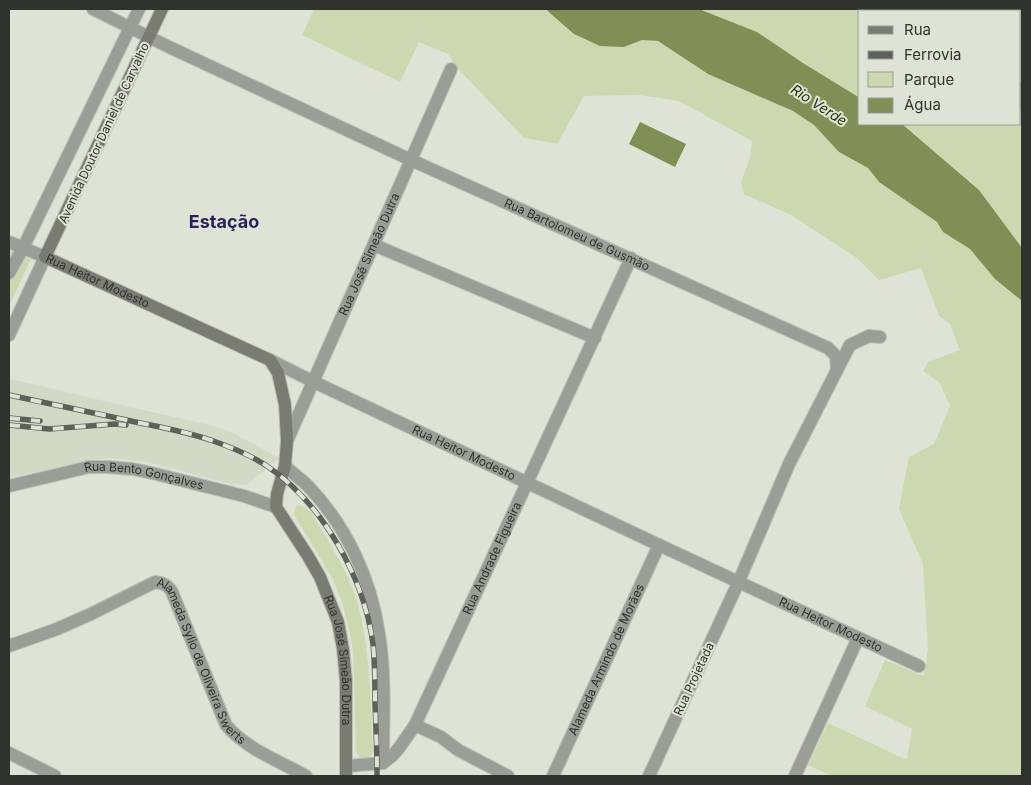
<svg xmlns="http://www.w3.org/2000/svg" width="1031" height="785" font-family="Inter,sans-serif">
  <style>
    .built { fill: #d3d9c5 }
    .green { fill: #ccd9b0 }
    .water { fill: #7f8f56 }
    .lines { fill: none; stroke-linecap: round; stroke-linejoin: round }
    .street-casing { stroke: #bbc0b4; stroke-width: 14 }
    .secondary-casing { stroke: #bbc0b4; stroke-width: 14 }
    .street { stroke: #9b9d97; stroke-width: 12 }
    .secondary { stroke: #7a7c74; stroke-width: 12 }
    .rail-casing { stroke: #5e6159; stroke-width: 5.5 }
    .rail { stroke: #dee3d6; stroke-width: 4; stroke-dasharray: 11; stroke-linecap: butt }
    .labels { text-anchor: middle; stroke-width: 4; stroke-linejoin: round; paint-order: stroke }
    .street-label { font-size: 12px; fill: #30322d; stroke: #dee3d6 }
    .water-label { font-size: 14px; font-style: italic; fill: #273103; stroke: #dee3d6 }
    .district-label { font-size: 18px; font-weight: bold; fill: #2a1e58; stroke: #dee3d6 }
  </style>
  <rect width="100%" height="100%" fill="#dee3d6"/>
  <polygon class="built" points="9,379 38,385 108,402 214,426 235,434 279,458 247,485 228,483 147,462 109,458 81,462 9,478"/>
  <g class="green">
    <polygon points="314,9 546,9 551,14 624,47 642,40 658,41 708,74 793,111 814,125 839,152 868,168 879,182 937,222 943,232 970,249 995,279 1022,301 1022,776 832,776 808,765 828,723 907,760 912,729 865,706 885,660 924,676 928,649 923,564 899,509 909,457 934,444 950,406 940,383 923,371 928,362 960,350 950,324 939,316 921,268 879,280 857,258 791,215 744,194 741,182 750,158 752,141 679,101 639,95 584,96 557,144 524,138 460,71 448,54 419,42 400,82 302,35"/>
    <polygon points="699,9 1022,9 1022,248 979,190 902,124 1020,124 1020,11 860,11 860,98 803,63 757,32"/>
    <polygon points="9,250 31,259 9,306"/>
    <path d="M297,505l6,1 8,6c16,28 35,55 45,86 15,49 14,102 17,153l-2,5 -5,3 -6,-1 -4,-6 -3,-101 -5,-27 -6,-22 -9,-23 -37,-61 -2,-7z"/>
  </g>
  <g class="water">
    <polygon points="546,9 699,9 757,32 803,63 860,98 860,124 902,124 979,190 1022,248 1022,301 995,279 970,249 943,232 937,222 879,182 868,168 839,152 814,125 793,111 708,74 658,41 642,40 624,47 600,46 574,34 551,14"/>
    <polygon points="640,122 686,144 675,167 629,144"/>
  </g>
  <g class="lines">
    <defs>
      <g id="street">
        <path id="s1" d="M93,9l76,38 242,113 417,188 8,8 1,14 -48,94 -50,117 -90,195"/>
        <polyline points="1008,9 1008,11"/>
        <polyline points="1020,88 1022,105"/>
        <polyline points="9,242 45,257 9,335"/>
        <polyline points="374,245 595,338"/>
        <polyline points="9,273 23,248 139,9"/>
        <path id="s2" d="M270,360l44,22 345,163 260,121"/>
        <polyline points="837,370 850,345 869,336 880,337"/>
        <path id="s3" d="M287,441l164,-372"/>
        <path d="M285,466c7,7 16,13 23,20 39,41 63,93 71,148 7,42 4,87 4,129"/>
        <path id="s4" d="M9,486l80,-19h18l26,2 23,5 88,22 32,11"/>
        <path id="s5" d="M9,646l48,-17 34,-15 64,-32c8,1 13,3 17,10l54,133c20,24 53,36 80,51"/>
        <polyline points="415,725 441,737 458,750 508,776"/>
        <polyline points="9,753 55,776"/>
        <path id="s6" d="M347,766l36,-3 9,-7 7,-8 16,-23 216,-467"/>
        <path id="s7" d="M553,776l106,-231"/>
        <polyline points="795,776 858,638"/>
      </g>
      <g id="secondary">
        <path id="s8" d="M162,9l-117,248 225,103 8,13 7,32 2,36 -2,25 -8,28 -1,13 32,49 12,21 18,45 5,27 3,32v95"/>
      </g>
    </defs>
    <use href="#street" class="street-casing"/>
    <use href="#secondary" class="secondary-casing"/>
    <use href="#street" class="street"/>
    <use href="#secondary" class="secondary"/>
    <defs>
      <g id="rail">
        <path d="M9,395c41,9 81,17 122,26 28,6 58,11 85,21 17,6 36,14 51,24 56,38 97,111 106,178 2,20 2,40 2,60 1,24 2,48 2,72"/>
        <polyline points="9,418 40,421"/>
        <polyline points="9,425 49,429 115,424 126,425"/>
      </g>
    </defs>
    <use href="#rail" class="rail-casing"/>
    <use href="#rail" class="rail"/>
  </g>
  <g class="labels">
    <g class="street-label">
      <text transform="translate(104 133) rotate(-65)" y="4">Avenida Doutor Daniel de Carvalho</text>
      <text dy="4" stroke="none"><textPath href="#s1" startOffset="534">Rua Bartolomeu de Gusmão</textPath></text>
      <text dy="4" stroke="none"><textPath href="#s3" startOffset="204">Rua José Simeão Dutra</textPath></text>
      <text dy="4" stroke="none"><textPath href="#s8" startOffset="332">Rua Heitor Modesto</textPath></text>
      <text dy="4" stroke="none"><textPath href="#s2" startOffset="215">Rua Heitor Modesto</textPath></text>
      <text dy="4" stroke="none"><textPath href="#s4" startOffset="138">Rua Bento Gonçalves</textPath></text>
      <text dy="4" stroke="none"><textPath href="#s6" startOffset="270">Rua Andrade Figueira</textPath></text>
      <text dy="4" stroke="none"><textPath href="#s2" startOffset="620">Rua Heitor Modesto</textPath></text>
      <text dy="4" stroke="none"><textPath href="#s7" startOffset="128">Alameda Armindo de Morães</textPath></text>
      <text dy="4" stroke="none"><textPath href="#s8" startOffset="842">Rua José Simeão Dutra</textPath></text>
      <text dy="4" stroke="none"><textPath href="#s5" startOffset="255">Alameda Sylio de Oliveira Swerts</textPath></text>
      <text transform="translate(694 679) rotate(-65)" y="4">Rua Projetada</text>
    </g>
    <g class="water-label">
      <text transform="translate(819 105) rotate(33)" y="5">Rio Verde</text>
    </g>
    <g class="district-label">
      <text x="224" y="228">Estação</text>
    </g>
  </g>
  <rect width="1031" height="785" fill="none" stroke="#30322d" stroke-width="20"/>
  <rect x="858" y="10" width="162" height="115" fill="#dee3d6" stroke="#989c92"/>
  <rect x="868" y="26" width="25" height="8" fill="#7a7c74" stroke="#989c92"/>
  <text x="904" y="35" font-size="15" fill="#30322d">Rua</text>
  <rect x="868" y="51" width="25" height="8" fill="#5e6159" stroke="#989c92"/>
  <text x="904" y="60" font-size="15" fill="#30322d">Ferrovia</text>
  <rect x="868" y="72" width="25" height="15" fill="#ccd9b0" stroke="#989c92"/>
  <text x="904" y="85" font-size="15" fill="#30322d">Parque</text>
  <rect x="868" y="98" width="25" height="15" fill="#7f8f56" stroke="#989c92"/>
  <text x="904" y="110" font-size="15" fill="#30322d">Água</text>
</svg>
